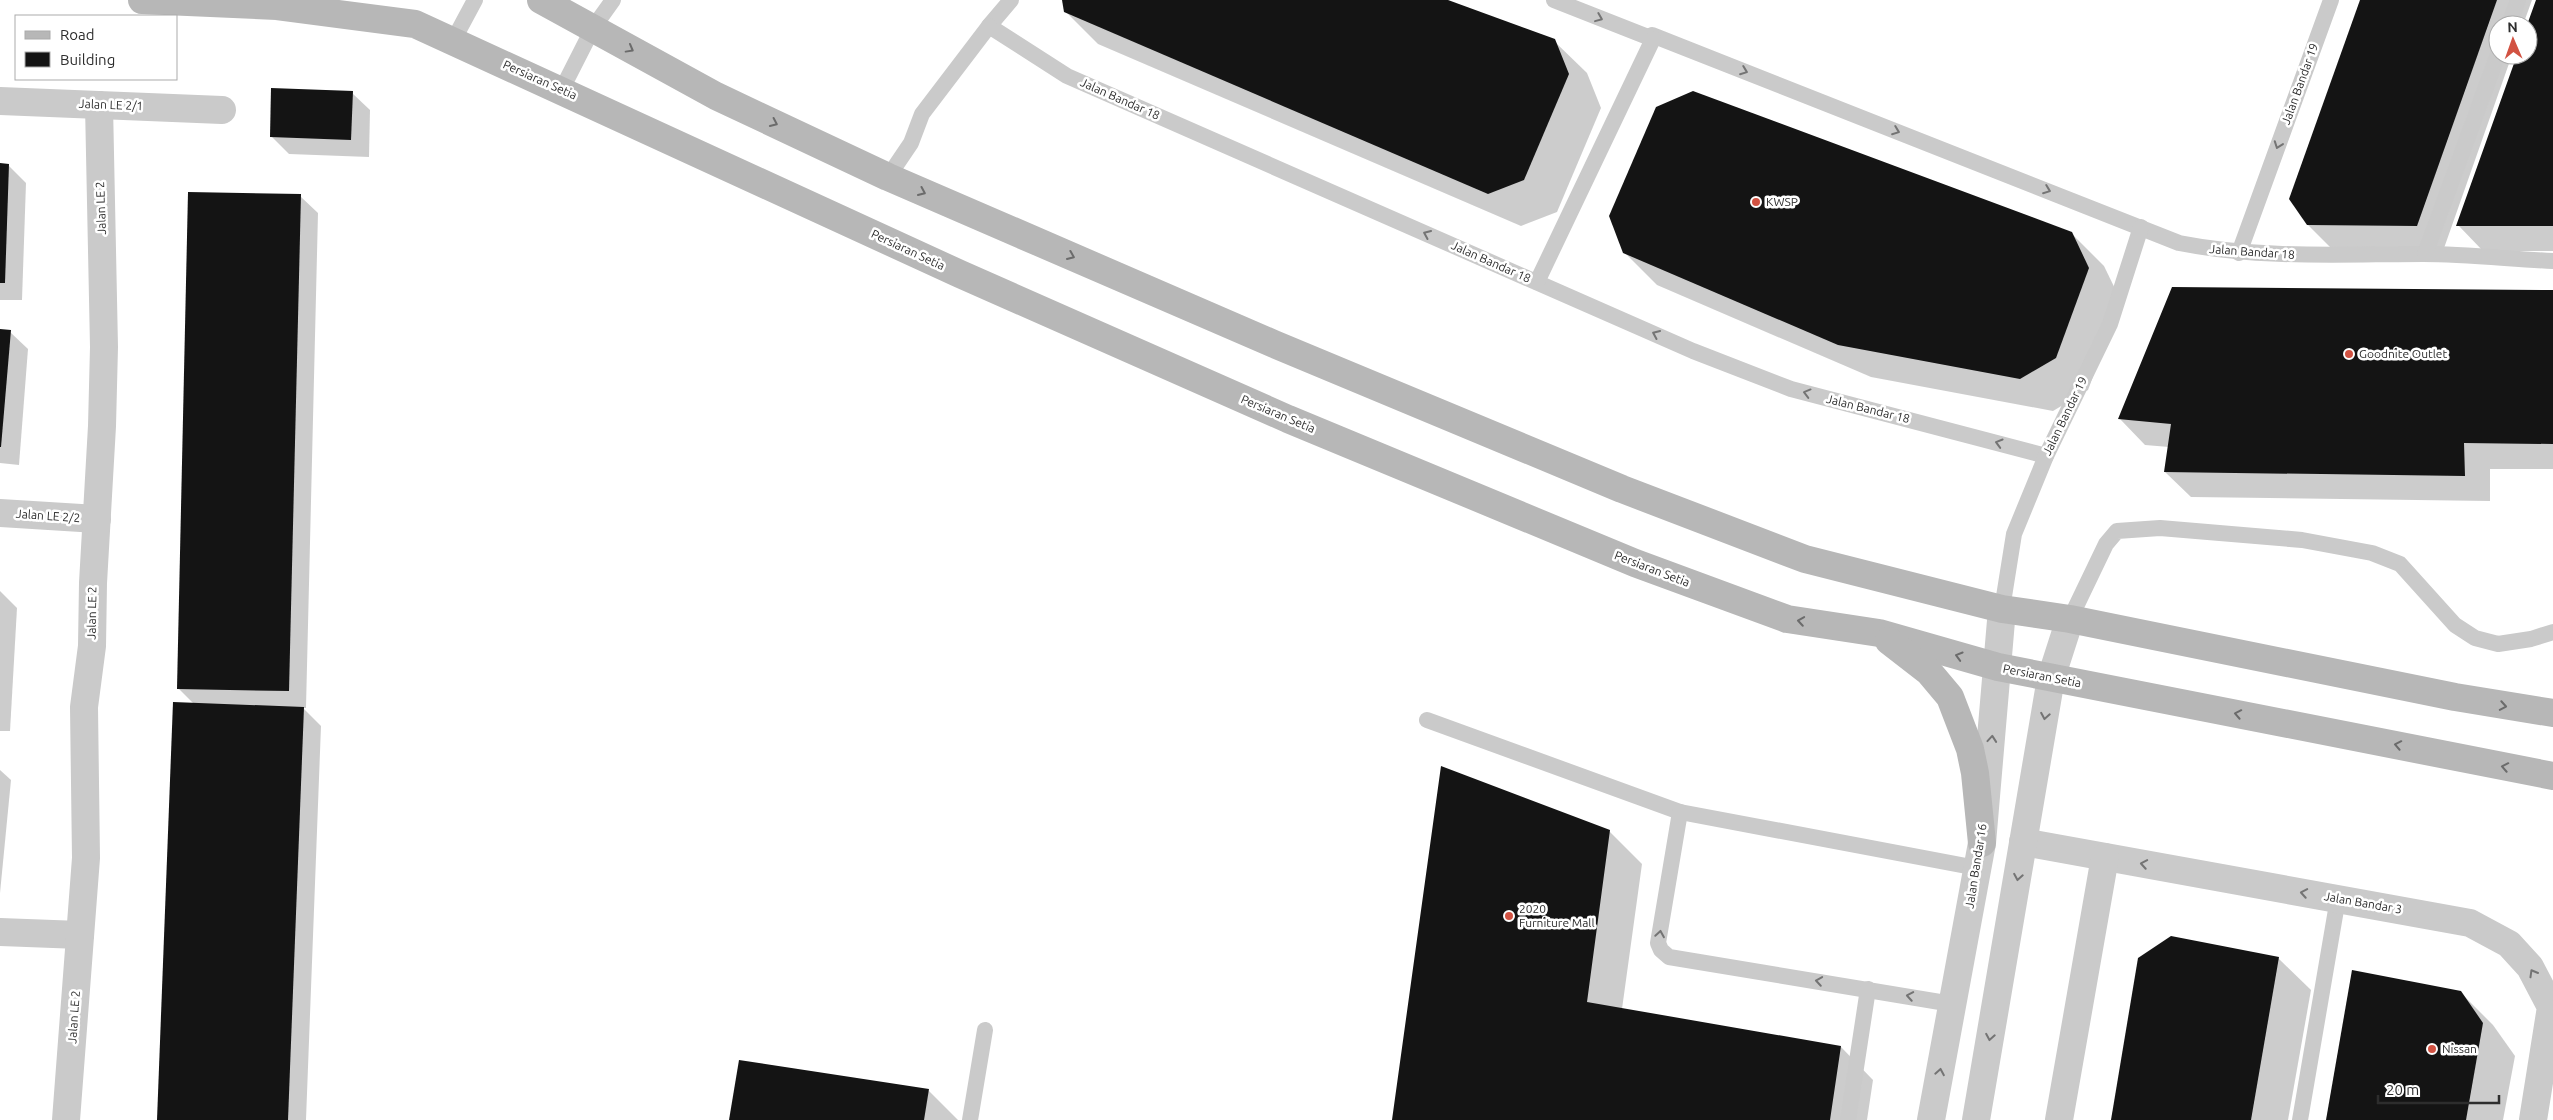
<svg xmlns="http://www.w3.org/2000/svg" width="2553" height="1120" font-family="Ubuntu,sans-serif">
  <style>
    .shadow { fill: #0003 }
    .building { fill: #141414 }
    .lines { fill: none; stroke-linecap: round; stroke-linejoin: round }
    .lane { stroke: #cacaca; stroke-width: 16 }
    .street { stroke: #cacaca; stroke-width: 28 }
    .secondary { stroke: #b7b7b7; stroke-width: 28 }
    .oneway { stroke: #747474 }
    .oneway2 { stroke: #6b6b6b }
    .poi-dot { fill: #d25242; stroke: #fff; stroke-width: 2 }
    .labels { text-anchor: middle; stroke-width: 5; stroke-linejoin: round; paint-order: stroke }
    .street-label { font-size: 12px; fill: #2d2d2d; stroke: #fff }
    .poi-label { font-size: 12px; fill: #2d2d2d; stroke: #fff; text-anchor: start }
  </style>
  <rect width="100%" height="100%" fill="#fff"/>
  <g class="shadow">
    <polygon points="1063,0 1445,0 1554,41 1587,73 1601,108 1557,212 1521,226 1098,44 1065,11"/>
    <polygon points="2362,0 2532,0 2523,25 2498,25 2498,55 2512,55 2443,251 2334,251 2308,225"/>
    <polygon points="2538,0 2553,0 2553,251 2483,251 2458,225 2518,55 2528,55"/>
    <polygon points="352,93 370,110 369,157 289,154 271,136"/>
    <polygon points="0,165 8,165 26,183 22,300 0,300"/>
    <polygon points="300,196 318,213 306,708 303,708 321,726 306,1120 159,1120 194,704 178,688"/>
    <polygon points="2071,233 2104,266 2121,301 2088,390 2053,411 1871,377 1657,285 1624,252"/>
    <polygon points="2553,291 2553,469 2490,469 2490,501 2191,497 2165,472 2169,447 2145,445 2120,419"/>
    <polygon points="0,331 10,332 28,349 19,465 0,463"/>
    <polygon points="0,591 17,608 10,731 0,731"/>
    <polygon points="0,770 11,780 0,893"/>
    <polygon points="1609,831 1642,864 1622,1009 1841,1047 1873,1080 1867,1120 1393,1120"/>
    <polygon points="2278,958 2311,990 2288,1120 2112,1120"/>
    <polygon points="2460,992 2493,1025 2515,1056 2503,1120 2327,1120"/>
    <polygon points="928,1090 958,1120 731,1120"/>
  </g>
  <g class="building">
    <polygon points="1062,0 1448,0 1555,39 1569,74 1524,180 1488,194 1064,12"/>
    <polygon points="2360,0 2497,0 2417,226 2307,225 2289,199"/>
    <polygon points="2536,0 2553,0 2553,226 2456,226 2517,55 2528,55 2527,25"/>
    <polygon points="271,88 353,91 351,140 270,137"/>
    <polygon points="1693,91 2072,232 2089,268 2056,358 2020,379 1838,345 1623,253 1609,216 1656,107"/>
    <polygon points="0,163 9,164 5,283 0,283"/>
    <polygon points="188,192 301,194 289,691 177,689"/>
    <polygon points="2172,287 2553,290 2553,444 2464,443 2465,476 2164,472 2171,424 2118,419"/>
    <polygon points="0,329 11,330 1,447 0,447"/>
    <polygon points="173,702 304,707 288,1120 157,1120"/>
    <polygon points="1441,766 1610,830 1587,1002 1841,1046 1830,1120 1392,1120"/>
    <polygon points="2171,936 2279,957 2251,1120 2111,1120 2138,958"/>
    <polygon points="2352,970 2461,991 2483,1023 2466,1120 2326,1120"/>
    <polygon points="739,1060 929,1089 924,1120 729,1120"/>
  </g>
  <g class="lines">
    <g class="lane">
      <polyline points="1011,0 989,26 1067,76 1693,351 1791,389 2046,456"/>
      <path d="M1554,0l99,39 -1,-4 527,208c82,16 162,11 244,11 43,0 87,5 130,7"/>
      <polyline points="2509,25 2518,0"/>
      <polyline points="453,41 475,0"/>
      <polyline points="562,89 593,28 613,0"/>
      <polyline points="888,177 911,143 922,114 989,26"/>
      <polyline points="2239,253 2331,0"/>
      <polyline points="2425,254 2498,54"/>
      <polyline points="1537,282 1653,39"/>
      <polyline points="2002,609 2014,534 2046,456 2110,324 2141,227"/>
      <polyline points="2070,619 2106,544 2117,531 2160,528 2302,540 2372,553 2400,564 2455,625 2475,638 2498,644 2531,639 2553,632"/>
      <polyline points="1427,720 1680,812 1977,868"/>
      <polyline points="1680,812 1658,943 1661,950 1669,957 1952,1004"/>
      <polyline points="970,1120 985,1030"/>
      <polyline points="1848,1120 1868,989"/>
      <polyline points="2300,1120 2338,898"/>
    </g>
    <g class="street">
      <polyline points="0,101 222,110"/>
      <polyline points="0,513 97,519"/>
      <polyline points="2023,842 2470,923 2509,944 2530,967 2551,1007 2533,1120"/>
      <polyline points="0,932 80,935"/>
      <polyline points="66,1120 86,858 84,707 92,646 93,583 102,426 104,347 99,105"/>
      <polyline points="1931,1120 1982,843 2002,609"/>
      <polyline points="1976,1120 2051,678 2070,619"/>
      <polyline points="2059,1120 2105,857"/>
    </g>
    <g class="secondary">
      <polyline points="142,0 277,6 415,24 960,274 1288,419 1635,563 1787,619 1879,633 1998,667 2553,776"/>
      <polyline points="541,0 716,96 888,177 1274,344 1622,489 1805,559 2002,609 2070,619 2455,697 2553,713"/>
      <polyline points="1889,641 1929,672 1950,697 1970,749 1975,773 1982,843"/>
    </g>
  </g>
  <defs><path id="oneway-chevron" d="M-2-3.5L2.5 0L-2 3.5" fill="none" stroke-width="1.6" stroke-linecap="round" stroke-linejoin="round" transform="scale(1.25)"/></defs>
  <g class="oneway">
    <use href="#oneway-chevron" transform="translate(1599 18) rotate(22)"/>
    <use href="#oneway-chevron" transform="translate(1744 71) rotate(21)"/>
    <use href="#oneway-chevron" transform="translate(1896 131) rotate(21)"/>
    <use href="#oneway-chevron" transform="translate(2278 145) rotate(110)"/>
    <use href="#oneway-chevron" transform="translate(2047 190) rotate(21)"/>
    <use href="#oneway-chevron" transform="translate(1427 234) rotate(-156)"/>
    <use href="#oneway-chevron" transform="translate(1656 334) rotate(-156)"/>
    <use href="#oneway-chevron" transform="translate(1807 393) rotate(-165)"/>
    <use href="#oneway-chevron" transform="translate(1999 443) rotate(-164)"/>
    <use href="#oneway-chevron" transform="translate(2045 716) rotate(100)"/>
    <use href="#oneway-chevron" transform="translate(1992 739) rotate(-85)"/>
    <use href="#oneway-chevron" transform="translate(2144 864) rotate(-170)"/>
    <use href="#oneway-chevron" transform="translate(2018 877) rotate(100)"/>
    <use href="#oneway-chevron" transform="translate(2304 893) rotate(-170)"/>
    <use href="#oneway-chevron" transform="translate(1660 934) rotate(-81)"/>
    <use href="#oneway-chevron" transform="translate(2533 973) rotate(-120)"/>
    <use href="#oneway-chevron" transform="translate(1819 981) rotate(-171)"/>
    <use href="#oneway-chevron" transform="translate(1910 996) rotate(-170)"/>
    <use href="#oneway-chevron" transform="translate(1990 1037) rotate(100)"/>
    <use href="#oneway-chevron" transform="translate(1940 1072) rotate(-80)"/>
  </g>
  <g class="oneway2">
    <use href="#oneway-chevron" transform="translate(630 49) rotate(29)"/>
    <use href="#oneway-chevron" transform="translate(774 123) rotate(25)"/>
    <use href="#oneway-chevron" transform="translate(922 192) rotate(24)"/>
    <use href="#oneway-chevron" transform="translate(1071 256) rotate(23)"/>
    <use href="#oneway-chevron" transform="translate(1801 621) rotate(-171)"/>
    <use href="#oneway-chevron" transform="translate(1959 656) rotate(-164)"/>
    <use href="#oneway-chevron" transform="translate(2503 706) rotate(10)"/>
    <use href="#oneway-chevron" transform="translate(2238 714) rotate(-169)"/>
    <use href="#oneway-chevron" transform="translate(2398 745) rotate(-169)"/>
    <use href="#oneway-chevron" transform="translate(2505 767) rotate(-169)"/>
  </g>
  <g class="poi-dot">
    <circle cx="1756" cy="202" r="5"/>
    <circle cx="2349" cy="354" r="5"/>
    <circle cx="1509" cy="916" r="5"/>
    <circle cx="2432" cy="1049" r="5"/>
  </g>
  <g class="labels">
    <g class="street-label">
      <text transform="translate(540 80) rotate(24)" y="4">Persiaran Setia</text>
      <text transform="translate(2300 84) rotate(-70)" y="4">Jalan Bandar 19</text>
      <text transform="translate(1120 99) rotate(24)" y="4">Jalan Bandar 18</text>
      <text transform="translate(111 105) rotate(2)" y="4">Jalan LE 2/1</text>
      <text transform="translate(101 208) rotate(-92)" y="4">Jalan LE 2</text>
      <text transform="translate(908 250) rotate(25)" y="4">Persiaran Setia</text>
      <text transform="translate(2252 252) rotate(4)" y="4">Jalan Bandar 18</text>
      <text transform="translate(1491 262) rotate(24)" y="4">Jalan Bandar 18</text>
      <text transform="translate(1868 409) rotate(14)" y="4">Jalan Bandar 18</text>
      <text transform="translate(1278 414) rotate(23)" y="4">Persiaran Setia</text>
      <text transform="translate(2065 416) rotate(-64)" y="4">Jalan Bandar 19</text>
      <text transform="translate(48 516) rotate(4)" y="4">Jalan LE 2/2</text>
      <text transform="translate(1652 569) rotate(21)" y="4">Persiaran Setia</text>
      <text transform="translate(92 613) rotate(-89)" y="4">Jalan LE 2</text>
      <text transform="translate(2042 676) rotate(11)" y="4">Persiaran Setia</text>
      <text transform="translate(1976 866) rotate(-81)" y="4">Jalan Bandar 16</text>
      <text transform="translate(2363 903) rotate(10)" y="4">Jalan Bandar 3</text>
      <text transform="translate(74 1017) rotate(-86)" y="4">Jalan LE 2</text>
    </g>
    <g class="poi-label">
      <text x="1766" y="206">KWSP</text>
      <text x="2359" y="358">Goodnite Outlet</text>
      <text x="1519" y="913">2020<tspan x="1519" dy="14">Furniture Mall</tspan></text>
      <text x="2442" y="1053">Nissan</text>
    </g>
  </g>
  <rect x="15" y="15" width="162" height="65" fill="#ffffff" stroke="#ababab"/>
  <rect x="25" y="31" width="25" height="8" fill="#b7b7b7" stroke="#ababab"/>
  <text x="60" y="40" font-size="15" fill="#2d2d2d">Road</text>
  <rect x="25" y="52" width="25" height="15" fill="#141414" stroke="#ababab"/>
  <text x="60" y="65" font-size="15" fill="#2d2d2d">Building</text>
  <g transform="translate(2513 40) rotate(358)"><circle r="24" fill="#ffffff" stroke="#ababab"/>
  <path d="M0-4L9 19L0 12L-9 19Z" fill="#d25242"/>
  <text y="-8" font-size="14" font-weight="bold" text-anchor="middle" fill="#2d2d2d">N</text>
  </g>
  <path d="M2378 1095v8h121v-8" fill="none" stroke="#2d2d2d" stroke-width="2.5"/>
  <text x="2386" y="1095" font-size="15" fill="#2d2d2d" stroke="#ffffff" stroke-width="4" paint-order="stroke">20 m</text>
</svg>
